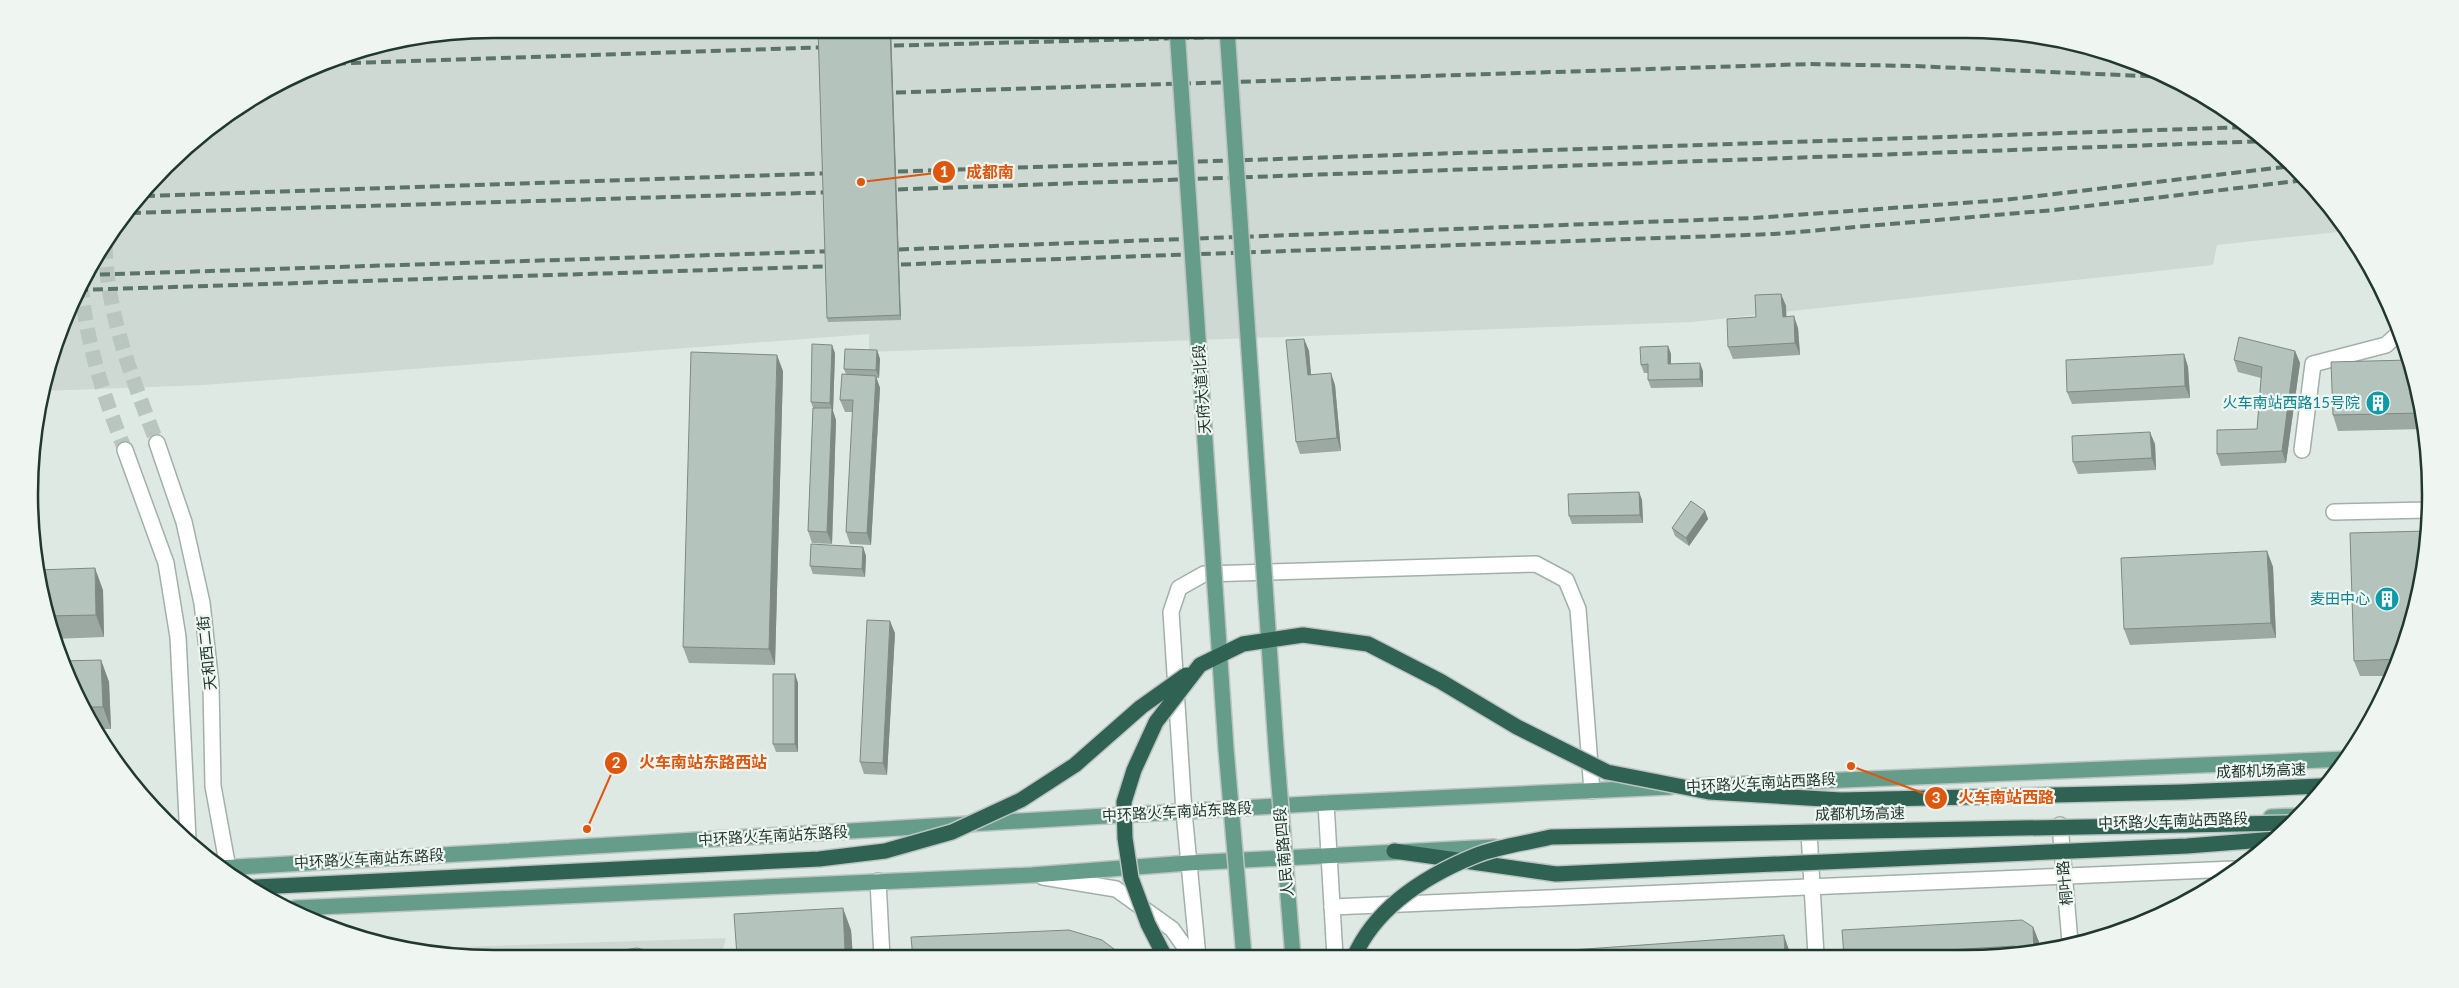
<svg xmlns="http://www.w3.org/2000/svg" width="2459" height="988" font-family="Lato,'Noto Sans SC',sans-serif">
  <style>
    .built { fill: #cdd9d2 }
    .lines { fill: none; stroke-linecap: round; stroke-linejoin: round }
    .minor-tunnel { stroke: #b9c6c0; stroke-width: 15; stroke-dasharray: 15 8; stroke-linecap: butt }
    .minor-casing { stroke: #a2b0aa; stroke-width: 18 }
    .major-casing { stroke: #bcc3c1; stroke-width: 18 }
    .highway-casing { stroke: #bcc3c1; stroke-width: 18 }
    .minor { stroke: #fff; stroke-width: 15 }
    .major { stroke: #669c8a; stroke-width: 15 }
    .highway { stroke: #2f6253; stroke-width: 15 }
    .rail { stroke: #5b746b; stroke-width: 4; stroke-dasharray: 10 5; stroke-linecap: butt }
    .major-bridge-casing { stroke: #bcc3c1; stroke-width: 18; stroke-linecap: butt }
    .highway-bridge-casing { stroke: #bcc3c1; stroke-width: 18; stroke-linecap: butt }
    .major-bridge { stroke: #669c8a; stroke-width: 15 }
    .highway-bridge { stroke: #2f6253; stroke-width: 15 }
    .wall { fill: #9ba9a2 }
    .shaded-wall { fill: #7e8984 }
    .building { fill: #b4c4bc; stroke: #7e8984 }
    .labels { text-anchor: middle; stroke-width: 4.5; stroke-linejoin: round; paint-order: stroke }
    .street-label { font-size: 15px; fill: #213830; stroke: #eff6f2 }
    .culture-label { font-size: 15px; fill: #0d838f; stroke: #eff6f2; text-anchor: end }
    .rim { fill: none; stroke: #213830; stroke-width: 2.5 }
    .leader { fill: none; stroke: #de570e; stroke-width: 2 }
    .callout-dot { fill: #de570e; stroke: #eff6f2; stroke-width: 2 }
    .mark-label { font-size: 15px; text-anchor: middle; font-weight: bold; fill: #fff }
    .callout-label { font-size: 16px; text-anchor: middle; font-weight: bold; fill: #de570e; stroke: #eff6f2; stroke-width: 4.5; stroke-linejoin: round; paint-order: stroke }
  </style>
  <rect width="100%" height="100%" fill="#dfe9e4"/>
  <g class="built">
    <polygon points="494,29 1965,29 2114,53 2197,91 2272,144 2334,211 2347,231 2217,245 2213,265 1692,322 869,352 869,334 204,385 43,391 54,344 91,262 187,144 261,91 344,54"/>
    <polygon points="726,938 720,959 494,959 427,948"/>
  </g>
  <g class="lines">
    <g class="minor-tunnel">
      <path d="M105,244c2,72 27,133 52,199"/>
      <path d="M81,283c5,59 22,112 44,167"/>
    </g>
    <defs>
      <g id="minor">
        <polyline points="157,443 184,522 202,603 211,685 213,786 228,868"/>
        <polyline points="125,450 166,563 178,637 188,839"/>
        <polyline points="2302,450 2313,364 2386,345 2399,333"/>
        <polyline points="2334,512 2428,510"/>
        <polyline points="1326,803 1335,957"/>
        <polyline points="2060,825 2070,942"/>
        <polyline points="1809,832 1816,956"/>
        <polyline points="1043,877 1116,889 1172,929 1192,957"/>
        <polyline points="878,881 882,958"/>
        <polyline points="1332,907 2234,869"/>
        <polyline points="1198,957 1184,812 1171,612 1179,588 1204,574 1536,564 1566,580 1578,609 1592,791"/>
      </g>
      <g id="major">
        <polyline points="1698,786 2346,759"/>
        <polyline points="2271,817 2296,816"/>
        <polyline points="220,868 1326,803 1670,787"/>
        <polyline points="295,908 1032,875 1188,863 1494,847"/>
      </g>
      <g id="highway">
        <polyline points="1841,800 2182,792 2322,786"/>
        <polyline points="1394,851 1556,874 1663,869"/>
        <polyline points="256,887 359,882"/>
      </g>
    </defs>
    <use href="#minor" class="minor-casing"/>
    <use href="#major" class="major-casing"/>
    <use href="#highway" class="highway-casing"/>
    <use href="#minor" class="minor"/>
    <use href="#major" class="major"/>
    <use href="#highway" class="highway"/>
    <g class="rail">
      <polyline points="1921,29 2004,35"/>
      <polyline points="879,46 1526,29"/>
      <polyline points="321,64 834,47"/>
      <polyline points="881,93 1810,64 1913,66 2167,77"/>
      <polyline points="883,172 2247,127"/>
      <polyline points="883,190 2268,141"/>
      <polyline points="145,196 836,173"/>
      <polyline points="131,213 838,192"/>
      <polyline points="884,250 1753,218 2004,200 2292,166"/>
      <polyline points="886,265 1774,234 2054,210 2305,180"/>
      <polyline points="85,275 839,251"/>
      <polyline points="78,290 839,266"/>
    </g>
    <defs>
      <g id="major-bridge">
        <polyline points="1177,29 1226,749 1244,957"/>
        <polyline points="1227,29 1276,747 1293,957"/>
      </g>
      <g id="highway-bridge">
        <polyline points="1663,869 2187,846 2276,839"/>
        <polyline points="359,882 819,859 885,851 952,832 1021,800 1075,765 1141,707 1186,675"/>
        <polyline points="1165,957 1148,924 1131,878 1125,838 1124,802 1134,770 1156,722 1200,665 1243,644 1303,635 1368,644 1440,681 1517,727 1607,772 1709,792 1841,800"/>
        <path d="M1354,957c22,-50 73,-82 123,-102 23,-9 50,-12 74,-18l739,-14"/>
      </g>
    </defs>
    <use href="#major-bridge" class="major-bridge-casing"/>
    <use href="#highway-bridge" class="highway-bridge-casing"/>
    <use href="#major-bridge" class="major-bridge"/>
    <use href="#highway-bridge" class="highway-bridge"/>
  </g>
  <g class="wall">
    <polygon points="818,29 891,29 901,320 828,322 827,318"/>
    <polygon points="1781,294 1786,306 1786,317 1798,328 1800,355 1733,359 1728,347 1756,317"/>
    <polygon points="1304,339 1309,351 1311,375 1335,385 1341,451 1300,454 1296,442"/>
    <polygon points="1668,346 1671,354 1671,364 1703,371 1703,387 1651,388 1648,380 1648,373 1644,373 1641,365"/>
    <polygon points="877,350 880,359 879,378 876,378 880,388 871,545 850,544 846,532 853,412 845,412 840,400 846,374 844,369"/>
    <polygon points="2295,351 2300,363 2286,463 2221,466 2217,454 2257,429 2261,378 2238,372 2234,360"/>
    <polygon points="835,353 833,411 836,420 832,544 812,543 808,531 813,408 811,402"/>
    <polygon points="2184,354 2188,367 2190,398 2072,404 2067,392"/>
    <polygon points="783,371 775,665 689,663 683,647"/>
    <polygon points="2414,373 2424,429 2338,431 2333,415"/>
    <polygon points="2155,444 2156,470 2078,474 2073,462"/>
    <polygon points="1639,492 1642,500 1643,523 1572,524 1569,516"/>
    <polygon points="1705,511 1708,519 1689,546 1675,536 1672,528"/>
    <polygon points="863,547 866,556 865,577 813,574 810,566"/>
    <polygon points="2267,551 2273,567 2276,638 2130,645 2124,629"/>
    <polygon points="2426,554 2406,643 2390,676 2360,676 2354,661"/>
    <polygon points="38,585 103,590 104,637 54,639"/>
    <polygon points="895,633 887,775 864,774 860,762"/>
    <polygon points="101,660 109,682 111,729 95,729 64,672"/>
    <polygon points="795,674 798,683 798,752 776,752 773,744"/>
    <polygon points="2033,927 2039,942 2026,955 1844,956"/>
    <polygon points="851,930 853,958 737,959 737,956"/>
  </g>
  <g class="shaded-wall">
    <polygon points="890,29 891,29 901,320 900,315"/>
    <polygon points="1781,294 1786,306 1787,329 1783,317"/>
    <polygon points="1794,316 1798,328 1800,355 1795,343"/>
    <polygon points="1304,339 1309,351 1312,387 1308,375"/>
    <polygon points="832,345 835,353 833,411 836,420 832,544 827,532 832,409 830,403"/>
    <polygon points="1668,346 1671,354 1671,372 1668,364"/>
    <polygon points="877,350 880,359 879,378 876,370"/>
    <polygon points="2295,351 2300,363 2286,463 2282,451"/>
    <polygon points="2184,354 2188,367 2190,398 2185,386"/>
    <polygon points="777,355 783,371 775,665 769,649"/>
    <polygon points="1700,363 1703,371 1703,387 1700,379"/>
    <polygon points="1331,373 1335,385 1341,451 1337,438"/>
    <polygon points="876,376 880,388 871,545 867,533"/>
    <polygon points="2150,432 2155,444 2156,470 2152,458"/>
    <polygon points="1639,492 1642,500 1643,523 1640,515"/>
    <polygon points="1705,511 1708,519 1689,546 1686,538"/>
    <polygon points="863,547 866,556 865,577 862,569"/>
    <polygon points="2267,551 2273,567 2276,638 2271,623"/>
    <polygon points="95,568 103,590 104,637 96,615"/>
    <polygon points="2413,590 2416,598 2414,609"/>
    <polygon points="890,621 895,633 887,775 883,763"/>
    <polygon points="101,660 109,682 111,729 103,707"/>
    <polygon points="795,674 798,683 798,752 795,744"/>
    <polygon points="843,908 851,930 853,958 848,958 845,951"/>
    <polygon points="2033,927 2039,942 2039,951 2034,953"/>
    <polygon points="1784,935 1791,956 1785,956"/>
  </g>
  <g class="building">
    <polygon points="818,29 890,29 900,315 827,318"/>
    <polygon points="1781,294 1783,317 1794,316 1795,343 1728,347 1727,319 1756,317 1755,295"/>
    <polygon points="2239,337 2295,351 2282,451 2217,454 2217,430 2257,429 2262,367 2234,360"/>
    <polygon points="1304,339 1308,375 1331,373 1337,438 1296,442 1286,340"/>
    <polygon points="812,344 832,345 830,403 811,402"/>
    <polygon points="1668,346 1668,364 1700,363 1700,379 1648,380 1648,364 1641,365 1640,347"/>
    <polygon points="845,349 877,350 876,370 844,369"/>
    <polygon points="691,352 777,355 769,649 683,647"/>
    <polygon points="2184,354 2185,386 2067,392 2066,360"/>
    <polygon points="2409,360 2414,373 2421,413 2333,415 2331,362"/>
    <polygon points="842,374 876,376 867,533 846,532 853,400 840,400"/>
    <polygon points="813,408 832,408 827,532 808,531"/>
    <polygon points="2150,432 2152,458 2073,462 2072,436"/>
    <polygon points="1639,492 1640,515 1569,516 1568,494"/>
    <polygon points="1691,501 1705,511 1686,538 1672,528"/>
    <polygon points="2427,531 2426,554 2418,590 2413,590 2414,609 2406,643 2398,659 2354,661 2350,533"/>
    <polygon points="811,544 863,547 862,569 810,566"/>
    <polygon points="2267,551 2271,623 2124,629 2121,558"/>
    <polygon points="95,568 96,615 47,616 38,585 37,570"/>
    <polygon points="867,620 890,621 883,763 860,762"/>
    <polygon points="101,660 103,707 83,707 64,672 61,661"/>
    <rect x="773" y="674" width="22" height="70"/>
    <polygon points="843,908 845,951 737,956 734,914"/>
    <polygon points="2022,920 2033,927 2034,953 2026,955 2015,955 2015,946 1844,956 1842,930"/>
    <polygon points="1069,930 1102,940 1122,955 1123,958 913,958 911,937"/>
    <polygon points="1784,935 1785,956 1486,957 1486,956"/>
    <polygon points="637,948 671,956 672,959 560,959"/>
  </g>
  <defs>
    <symbol id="building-disc" viewBox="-11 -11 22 22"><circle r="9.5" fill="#0f9aa8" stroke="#eff6f2"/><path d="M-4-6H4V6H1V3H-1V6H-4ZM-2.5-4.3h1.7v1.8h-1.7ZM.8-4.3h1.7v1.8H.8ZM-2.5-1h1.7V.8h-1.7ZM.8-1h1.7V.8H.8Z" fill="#fff"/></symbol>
  </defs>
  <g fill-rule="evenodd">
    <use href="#building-disc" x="2364" y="389" width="28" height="28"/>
    <use href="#building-disc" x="2373" y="585" width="28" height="28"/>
  </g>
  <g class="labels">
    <g class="street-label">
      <text transform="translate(1202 389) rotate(-94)" y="5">天府大道北段</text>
      <text transform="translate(207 653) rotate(-96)" y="5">天和西二街</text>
      <text transform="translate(2261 771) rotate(-2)" y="5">成都机场高速</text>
      <text transform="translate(1761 783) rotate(-3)" y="5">中环路火车南站西路段</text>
      <text transform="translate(1177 812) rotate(-3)" y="5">中环路火车南站东路段</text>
      <text transform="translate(1860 814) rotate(-1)" y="5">成都机场高速</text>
      <text transform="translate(2173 821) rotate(-2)" y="5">中环路火车南站西路段</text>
      <text transform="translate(773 836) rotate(-3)" y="5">中环路火车南站东路段</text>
      <text transform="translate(1284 852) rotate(-95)" y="5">人民南路四段</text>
      <text transform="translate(369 859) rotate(-3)" y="5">中环路火车南站东路段</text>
      <text transform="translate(2065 883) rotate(-95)" y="5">桐叶路</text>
    </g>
    <g class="culture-label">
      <text x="2360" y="408">火车南站西路15号院</text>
      <text x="2370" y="604">麦田中心</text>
    </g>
  </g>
  <path d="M0 0H2459V988H0ZM494 38H1966A456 456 0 0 1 2422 494V494A456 456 0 0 1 1966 950H494A456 456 0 0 1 38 494V494A456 456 0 0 1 494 38Z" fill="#eff6f2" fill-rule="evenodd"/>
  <path class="rim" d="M494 38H1966A456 456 0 0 1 2422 494V494A456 456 0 0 1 1966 950H494A456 456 0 0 1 38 494V494A456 456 0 0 1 494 38Z"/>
  <path class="leader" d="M861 182L944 172M587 829L616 763M1851 766L1936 798"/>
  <g class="callout-dot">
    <circle cx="861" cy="182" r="5"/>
    <circle cx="587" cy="829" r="5"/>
    <circle cx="1851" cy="766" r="5"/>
    <circle cx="944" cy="172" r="12"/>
    <circle cx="616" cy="763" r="12"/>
    <circle cx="1936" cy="798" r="12"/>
  </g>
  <g class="mark-label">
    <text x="944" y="177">1</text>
    <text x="616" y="768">2</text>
    <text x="1936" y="803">3</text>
  </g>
  <g class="callout-label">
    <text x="990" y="178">成都南</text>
    <text x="703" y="768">火车南站东路西站</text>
    <text x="2006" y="803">火车南站西路</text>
  </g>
</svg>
